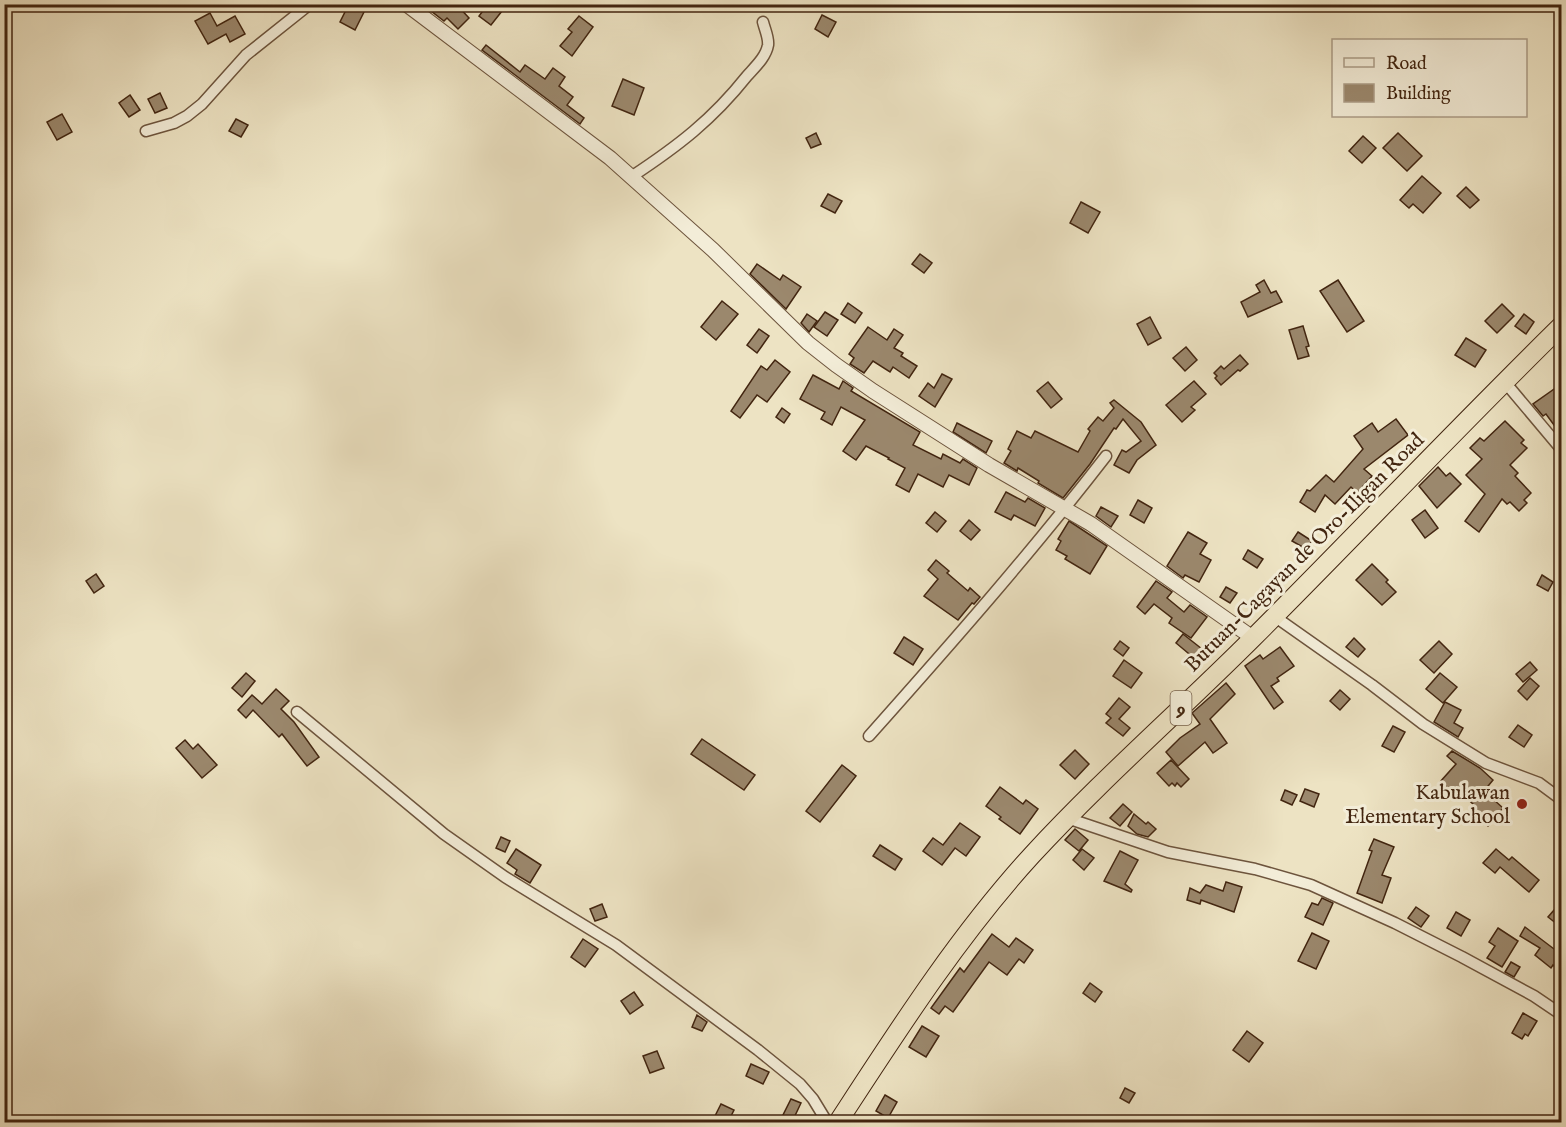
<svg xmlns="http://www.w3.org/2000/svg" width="1566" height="1127" font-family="'IM FELL English',serif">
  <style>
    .building { fill: #9b886d; stroke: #422510; stroke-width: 1.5 }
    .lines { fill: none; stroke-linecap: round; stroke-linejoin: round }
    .minor-casing { stroke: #6d543d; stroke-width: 13 }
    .tertiary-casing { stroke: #6d543d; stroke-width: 16 }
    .trunk-casing { stroke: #422510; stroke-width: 20 }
    .minor { stroke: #f3edd8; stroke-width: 10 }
    .tertiary { stroke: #f3edd8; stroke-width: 14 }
    .trunk { stroke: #ede3c3; stroke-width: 18 }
    .poi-dot { fill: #8f2418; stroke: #f3edd8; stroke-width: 2 }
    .labels { text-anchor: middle; stroke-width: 6; stroke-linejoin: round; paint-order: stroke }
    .shield { fill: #f3edd8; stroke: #77614c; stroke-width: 1.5 }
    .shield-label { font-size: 20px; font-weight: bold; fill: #422510 }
    .street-label { font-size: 21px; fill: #422510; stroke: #f3edd8 }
    .poi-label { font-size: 21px; fill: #422510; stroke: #f3edd8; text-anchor: end }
  </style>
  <rect width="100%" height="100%" fill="#ede3c3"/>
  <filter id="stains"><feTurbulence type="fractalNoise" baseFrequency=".00333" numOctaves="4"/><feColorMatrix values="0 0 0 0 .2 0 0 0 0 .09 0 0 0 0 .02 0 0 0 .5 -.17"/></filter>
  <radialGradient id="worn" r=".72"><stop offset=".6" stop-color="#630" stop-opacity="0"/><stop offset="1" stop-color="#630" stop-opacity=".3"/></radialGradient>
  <g class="building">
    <polygon points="349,4 368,4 355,30 340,22"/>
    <polygon points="422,4 456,4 469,18 458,29 447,18 444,21"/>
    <polygon points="488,4 494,4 502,11 491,25 479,16"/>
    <polygon points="210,13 217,26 235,16 245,34 230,42 226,34 208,44 195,21"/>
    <polygon points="822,15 836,22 828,37 815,29"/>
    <polygon points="579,16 593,27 572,56 560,46 572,32 568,29"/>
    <polygon points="486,45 520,72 525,65 545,79 553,68 565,77 559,86 573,97 567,105 584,118 580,124 482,50"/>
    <polygon points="623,79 644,88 634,115 612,106"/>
    <polygon points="160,93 167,108 155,113 148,99"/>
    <polygon points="130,95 140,110 129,117 119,103"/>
    <polygon points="62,114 72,132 57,140 47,122"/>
    <polygon points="236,119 248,125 241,137 229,131"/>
    <polygon points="816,133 821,144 811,148 806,138"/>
    <polygon points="1398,133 1422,156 1407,171 1383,148"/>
    <polygon points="1363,136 1376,148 1362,163 1349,151"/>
    <polygon points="1422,176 1441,193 1423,213 1413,204 1409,208 1400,200"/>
    <polygon points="1466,187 1479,200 1470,208 1457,196"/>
    <polygon points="828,194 842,201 835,213 821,206"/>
    <polygon points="1081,202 1100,212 1088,233 1070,223"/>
    <polygon points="920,254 932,263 924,273 912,264"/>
    <polygon points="757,264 780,280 783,275 801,287 786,309 750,274"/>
    <polygon points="1264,280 1271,293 1276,291 1282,302 1248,317 1241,302 1260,292 1256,285"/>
    <polygon points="1338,280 1364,321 1347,332 1320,291"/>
    <polygon points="722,301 738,314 716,340 701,327"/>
    <polygon points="848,303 862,313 855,323 841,314"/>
    <polygon points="1502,304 1514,316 1497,333 1485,321"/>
    <polygon points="825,312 838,320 827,336 814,327"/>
    <polygon points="807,314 817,321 809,332 801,323"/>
    <polygon points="1524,314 1534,322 1526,334 1515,326"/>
    <polygon points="1150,317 1161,338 1148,345 1137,324"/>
    <polygon points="1303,326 1309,346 1306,347 1309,356 1298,359 1289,330"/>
    <polygon points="868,327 887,340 894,329 903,335 894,348 903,353 901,356 917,366 909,378 893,367 890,372 873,361 864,373 850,364 854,358 849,354"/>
    <polygon points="759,329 769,336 757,353 747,345"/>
    <polygon points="1466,338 1486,350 1475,367 1455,355"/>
    <polygon points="1186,347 1197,360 1185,371 1173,358"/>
    <polygon points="1240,355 1248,364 1240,371 1238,370 1221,385 1215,378 1217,376 1214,373 1221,366 1224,369"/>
    <polygon points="775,360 790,372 767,402 757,395 740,418 731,411 761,366 767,370"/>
    <polygon points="942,374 952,379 935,407 919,396 928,383 934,388"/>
    <polygon points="813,375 839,389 843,381 853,388 851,391 920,432 913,445 941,459 943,454 960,463 963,459 977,468 969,485 949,475 943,487 918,474 909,492 896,485 905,468 888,459 889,458 866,446 856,460 843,451 865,420 841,407 832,425 821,419 825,412 800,399"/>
    <polygon points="1194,381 1206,394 1191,407 1195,410 1182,422 1166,405"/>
    <polygon points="1048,382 1062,399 1051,408 1037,391"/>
    <polygon points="1557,387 1562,394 1562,436 1546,414 1543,416 1533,404"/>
    <polygon points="1114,400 1141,422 1156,445 1137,460 1129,473 1114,465 1122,450 1126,452 1141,441 1123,419 1116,429 1114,428 1090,464 1063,498 1038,483 1039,481 1018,468 1017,471 1004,463 1011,451 1008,449 1017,431 1031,438 1035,431 1078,452 1090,431 1088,429 1098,417 1103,421 1114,408 1110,403"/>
    <polygon points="782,408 790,414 784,423 776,417"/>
    <polygon points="1396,419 1408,435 1364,469 1372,476 1357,493 1351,487 1335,504 1325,495 1315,512 1300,502 1307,490 1310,491 1326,475 1334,482 1363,449 1354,436 1372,423 1378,432"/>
    <polygon points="1505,421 1524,440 1521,443 1527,448 1510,465 1518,473 1515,476 1531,493 1524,500 1527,503 1519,511 1510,502 1507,504 1502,499 1479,532 1465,521 1485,494 1466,475 1482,459 1470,448 1480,438 1484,441"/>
    <polygon points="957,423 992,441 986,453 953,432"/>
    <polygon points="1438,467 1446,476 1450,473 1461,484 1437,508 1419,486"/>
    <polygon points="1006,492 1025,502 1028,498 1045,508 1035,526 1014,515 1011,520 995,512"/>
    <polygon points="1138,500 1152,508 1144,523 1130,515"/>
    <polygon points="1101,507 1118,516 1111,527 1096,516"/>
    <polygon points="1425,510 1438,528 1425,538 1412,520"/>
    <polygon points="935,512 946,521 937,532 926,523"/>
    <polygon points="969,520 980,530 971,540 960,531"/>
    <polygon points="1069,521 1107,546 1090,574 1065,559 1067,556 1056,550 1061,541 1058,539"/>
    <polygon points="1188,532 1207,543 1200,554 1211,560 1199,582 1185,575 1183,578 1167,566"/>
    <polygon points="1298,532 1312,541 1306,549 1292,541"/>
    <polygon points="1248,550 1263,559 1257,568 1243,559"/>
    <polygon points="936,560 949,571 947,573 968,591 970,588 980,597 974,604 972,603 958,620 924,596 938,579 928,570"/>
    <polygon points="1372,564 1388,580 1386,582 1396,592 1382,605 1356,580"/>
    <polygon points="96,574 104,586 94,593 86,581"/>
    <polygon points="1542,575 1553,582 1548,591 1537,585"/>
    <polygon points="1156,581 1172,592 1167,598 1184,612 1190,605 1207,617 1191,638 1169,623 1172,618 1154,604 1145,614 1137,607"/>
    <polygon points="1226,587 1237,593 1230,603 1220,597"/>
    <polygon points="1183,634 1202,649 1194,658 1176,643"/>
    <polygon points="904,637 923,649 913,665 894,653"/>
    <polygon points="1354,638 1365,649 1358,657 1346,647"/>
    <polygon points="1120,641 1129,648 1123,656 1114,649"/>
    <polygon points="1439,641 1452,654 1434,673 1420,660"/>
    <polygon points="1280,647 1294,666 1277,678 1279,681 1271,686 1283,702 1274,709 1245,666 1260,655 1263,659"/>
    <polygon points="1124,660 1142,673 1131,688 1113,676"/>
    <polygon points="1530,662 1537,670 1523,682 1516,674"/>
    <polygon points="246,673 255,681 242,697 232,688"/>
    <polygon points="1440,673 1457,687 1443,703 1426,689"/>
    <polygon points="1530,678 1539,686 1527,700 1518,691"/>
    <polygon points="1226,683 1235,694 1210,719 1227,743 1213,753 1205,742 1178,766 1166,752 1180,738 1200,724 1192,713"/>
    <polygon points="276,689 289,701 281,709 294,722 319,757 307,766 282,734 279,737 253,710 246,718 238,710 252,695 262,704"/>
    <polygon points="1340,690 1350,699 1340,710 1330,701"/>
    <polygon points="1119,698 1130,707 1119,719 1130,728 1123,736 1106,723 1111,718 1106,714"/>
    <polygon points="1445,702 1461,710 1454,723 1463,728 1458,737 1434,722"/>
    <polygon points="1518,725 1532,735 1524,747 1509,737"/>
    <polygon points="1393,726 1405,732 1394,752 1382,746"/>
    <polygon points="702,739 755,775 744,790 691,754"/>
    <polygon points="185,740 193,749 198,744 217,765 202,778 176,748"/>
    <polygon points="1075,750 1089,764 1075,779 1060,765"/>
    <polygon points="1452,751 1480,768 1493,780 1484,791 1503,808 1488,826 1470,810 1474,805 1456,788 1453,792 1440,782 1456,764 1447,756"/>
    <polygon points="1171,760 1189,779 1181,787 1177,783 1175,786 1172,783 1169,786 1157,773"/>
    <polygon points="842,765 856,776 820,822 806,811"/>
    <polygon points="1000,787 1023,804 1026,800 1038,809 1020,834 999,819 1001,817 986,806"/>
    <polygon points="1305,789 1319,794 1314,807 1300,801"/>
    <polygon points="1285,790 1297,795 1292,805 1281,800"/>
    <polygon points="1123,804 1132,812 1120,826 1110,818"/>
    <polygon points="1134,814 1146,824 1148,822 1156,829 1148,837 1137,834 1128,826"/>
    <polygon points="960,823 980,837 966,856 955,848 942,865 923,851 933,838 943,845"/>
    <polygon points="1075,829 1088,840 1079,851 1065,840"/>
    <polygon points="501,837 510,841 505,852 496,848"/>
    <polygon points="1374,839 1394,847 1382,875 1391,878 1382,903 1357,893 1372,851 1369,850"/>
    <polygon points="880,845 902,859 895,870 873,856"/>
    <polygon points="516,849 541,865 530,883 515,874 517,870 507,863"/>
    <polygon points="1082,849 1094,858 1084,870 1073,860"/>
    <polygon points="1496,849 1509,860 1512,857 1539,880 1529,892 1500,867 1495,873 1483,863"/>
    <polygon points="1120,851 1138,860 1125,884 1132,890 1131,892 1104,881"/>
    <polygon points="1226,882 1242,887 1234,912 1201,900 1200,904 1187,900 1190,888 1200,893 1206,885 1223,891"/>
    <polygon points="1322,898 1333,903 1323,925 1305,917 1312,903 1318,905"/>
    <polygon points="1562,901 1562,928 1548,917"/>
    <polygon points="602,904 607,917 595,921 590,909"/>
    <polygon points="1416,907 1429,916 1421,927 1408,918"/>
    <polygon points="1456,912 1470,920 1461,936 1447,928"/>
    <polygon points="1525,927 1562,955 1562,974 1553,965 1551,968 1535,955 1540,948 1520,936"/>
    <polygon points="1498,928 1518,941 1502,967 1487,958 1495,946 1489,942"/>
    <polygon points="1312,933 1329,941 1316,969 1298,961"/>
    <polygon points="992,934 1009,947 1016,938 1033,950 1024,963 1019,959 1007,975 989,962 953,1012 945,1006 939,1014 931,1008 960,968 964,972"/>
    <polygon points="583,939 598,949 585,967 571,957"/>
    <polygon points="1511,962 1520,967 1514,977 1505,972"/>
    <polygon points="1090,983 1102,992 1095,1002 1083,993"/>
    <polygon points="634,992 643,1005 630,1014 621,1001"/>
    <polygon points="1523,1013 1537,1021 1528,1036 1525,1034 1522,1039 1512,1033"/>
    <polygon points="697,1015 707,1022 702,1031 692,1027"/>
    <polygon points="922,1026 939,1036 926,1057 909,1047"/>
    <polygon points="1247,1031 1263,1043 1249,1062 1233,1050"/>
    <polygon points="657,1051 664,1068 650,1073 643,1056"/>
    <polygon points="751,1064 769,1072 763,1084 746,1076"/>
    <polygon points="1125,1088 1135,1093 1129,1103 1120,1098"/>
    <polygon points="885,1095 897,1102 888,1118 876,1111"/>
    <polygon points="791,1099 801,1103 792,1122 782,1117"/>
    <polygon points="721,1104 734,1110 728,1122 712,1122"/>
  </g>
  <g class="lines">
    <defs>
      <g id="minor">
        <polyline points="146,131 174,123 187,116 202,104 246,55 310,4"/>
        <path d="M631,177c47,-31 81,-57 116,-101 8,-9 19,-19 21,-31 1,-7 -3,-15 -5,-23"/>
        <polyline points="1504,381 1562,450"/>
        <polyline points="1274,616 1372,685 1423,724 1486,763 1539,783 1562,800"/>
        <polyline points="297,712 444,834 505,877 616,945 758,1050 800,1084 813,1099 827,1122"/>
        <path d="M869,736c81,-91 162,-183 237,-280"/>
        <polyline points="1067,818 1168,852 1255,869 1311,885 1395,923 1462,957 1534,996 1562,1015"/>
      </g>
      <polyline id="tertiary" points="406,4 610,158 713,250 808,343 836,365 873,391 989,465 1091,524 1253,638"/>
      <path id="trunk" d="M838,1122c60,-92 120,-186 194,-267 70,-76 148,-144 221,-217 103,-103 204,-210 309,-313"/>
    </defs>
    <use href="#minor" class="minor-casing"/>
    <use href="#tertiary" class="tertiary-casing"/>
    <use href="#trunk" class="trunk-casing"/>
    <use href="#minor" class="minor"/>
    <use href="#tertiary" class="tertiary"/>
    <use href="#trunk" class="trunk"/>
  </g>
  <circle class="poi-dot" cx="1522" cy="804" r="6"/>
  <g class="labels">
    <rect class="shield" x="1170.5" y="691" width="21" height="34" rx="4.5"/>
    <g class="shield-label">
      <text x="1181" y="715">9</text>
    </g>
    <g class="street-label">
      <text transform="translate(1304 552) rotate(-45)" y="7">Butuan-Cagayan de Oro-Iligan Road</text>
    </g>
    <g class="poi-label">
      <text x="1510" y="799">Kabulawan<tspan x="1510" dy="24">Elementary School</tspan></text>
    </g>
  </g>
  <rect width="1566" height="1127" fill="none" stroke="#ede3c3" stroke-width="24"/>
  <rect x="6" y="6" width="1554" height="1115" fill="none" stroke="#422510" stroke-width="3"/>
  <rect x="12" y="12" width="1542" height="1103" fill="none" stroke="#422510" stroke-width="1.5"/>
  <rect x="1332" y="39" width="195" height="78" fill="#f3edd8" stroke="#ac9d88" stroke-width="1.5"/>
  <rect x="1344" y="58" width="30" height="9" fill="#f3edd8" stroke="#ac9d88" stroke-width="1.5"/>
  <text x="1386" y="69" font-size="18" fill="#422510">Road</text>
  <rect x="1344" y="84" width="30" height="18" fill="#9b886d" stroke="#ac9d88" stroke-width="1.5"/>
  <text x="1386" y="99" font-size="18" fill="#422510">Building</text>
  <rect width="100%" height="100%" filter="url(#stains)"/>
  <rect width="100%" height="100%" fill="url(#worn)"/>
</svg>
